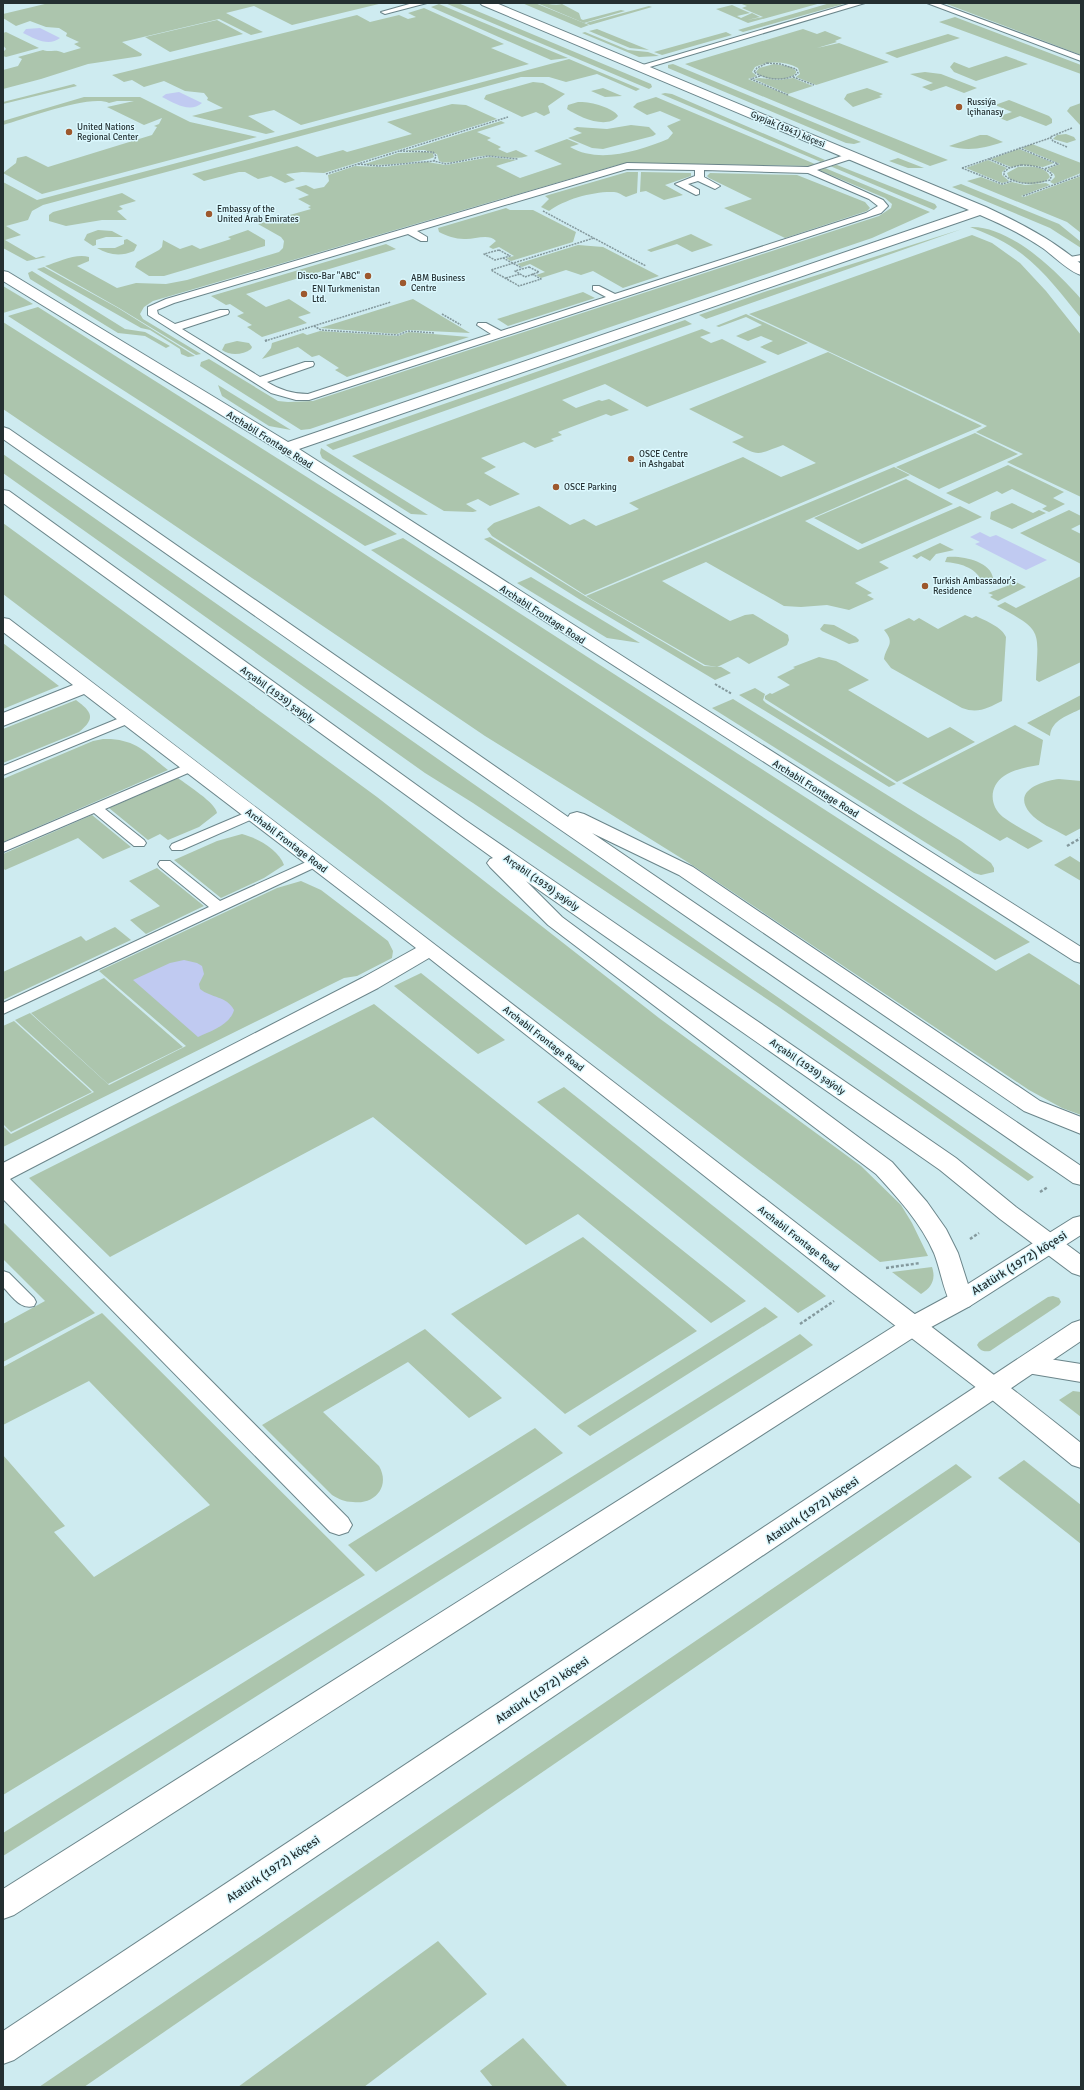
<svg xmlns="http://www.w3.org/2000/svg" width="1084" height="2090" font-family="Signika,sans-serif">
  <style>
    .green { fill: #acc5ad }
    .water { fill: #c0caf1 }
    .lines { fill: none; stroke-linecap: round; stroke-linejoin: round }
    .service-casing { stroke: #6b858a; stroke-width: 2 }
    .minor-casing { stroke: #6b858a; stroke-width: 2 }
    .secondary-casing { stroke: #6b858a; stroke-width: 2 }
    .primary-casing { stroke: #6b858a; stroke-width: 2 }
    .path-far2 { stroke: #84999d; stroke-width: 1.5; stroke-dasharray: 2 1; stroke-linecap: butt }
    .path-far1 { stroke: #84999d; stroke-width: 2; stroke-dasharray: 2.5 1.5; stroke-linecap: butt }
    .path { stroke: #84999d; stroke-width: 2.5; stroke-dasharray: 3 2; stroke-linecap: butt }
    .service { fill: #fff; fill-rule: evenodd }
    .minor { fill: #fff; fill-rule: evenodd }
    .secondary { fill: #fff; fill-rule: evenodd }
    .primary { fill: #fff; fill-rule: evenodd }
    .poi-dot { fill: #9d582d; stroke: #dbf8fe; stroke-width: 1.5 }
    .labels { text-anchor: middle; stroke-width: 3; stroke-linejoin: round; paint-order: stroke }
    .far-poi-label { font-size: 9px; fill: #242f31; stroke: #dbf8fe; text-anchor: start }
    .far-street-label { font-size: 9px; fill: #242f31; stroke: #dbf8fe }
    .street-label { font-size: 10px; fill: #242f31; stroke: #dbf8fe }
    .near-street-label { font-size: 12px; fill: #242f31; stroke: #dbf8fe }
  </style>
  <rect width="100%" height="100%" fill="#ceebf0"/>
  <g class="green">
    <path d="M49,3h334l-91,22 -38,-19 -28,7 37,19 -12,3 -32,-16 -97,23 20,12 -1,2 -53,8 -47,15 -38,10v-19l15,-4 4,-7 -4,-2 25,-7c7,3 11,-2 21,3l17,-5 -7,-4 5,-2 -13,-6 1,-3 -8,-5 -13,-1 -16,-6 -14,5 -13,-8v-4z"/>
    <polygon points="445,3 458,3 651,84 652,87 649,89"/>
    <polygon points="522,3 535,3 589,25 581,28"/>
    <path d="M537,3c9,0 18,3 25,1l17,9 2,6 2,1 38,-10 4,1 -41,12z"/>
    <polygon points="739,3 821,3 748,23 716,9 732,5 750,13 737,16 741,18 752,13 760,17 747,20 763,17 742,8 747,6"/>
    <polygon points="830,3 847,3 743,32 738,30"/>
    <polygon points="944,3 1081,3 1081,55"/>
    <polygon points="439,4 568,58 551,60 431,7"/>
    <polygon points="649,6 652,7 590,25 586,23"/>
    <polygon points="424,8 504,44 491,48 529,64 301,125 274,110 248,116 275,132 266,134 192,116 223,108 207,100 208,98 204,93 185,91 164,81 144,87 132,80 124,82 112,75 357,15 370,22 399,15 408,19 416,17 408,13"/>
    <polygon points="955,17 1081,65 1081,74 939,22"/>
    <polygon points="217,20 243,34 170,52 145,37"/>
    <polygon points="597,29 649,50 630,48 589,31"/>
    <path d="M803,29l14,5 8,-3 17,7 -7,3 2,1 -20,6 22,-5 50,19 -73,23 -20,-8 4,-3 -2,-6c-13,-7 -30,-7 -43,-1l-3,5 5,4 -9,3 200,81 -18,6 -245,-102z"/>
    <polygon points="6,32 39,48 6,57 3,56 3,52 6,49 3,45 3,33"/>
    <polygon points="585,32 628,50 648,52 659,56 639,57 582,33"/>
    <polygon points="726,32 732,35 662,55 654,52"/>
    <polygon points="948,34 960,38 897,58 885,53"/>
    <polygon points="1006,56 1028,64 976,81 954,72 950,67 954,62 969,68"/>
    <polygon points="569,59 640,89 636,91 597,74 566,82 549,77 521,77 43,205 32,211 28,220 6,226 21,235 5,240 36,258 43,256 46,257 27,261 3,248 3,243 9,246 3,243 3,182 37,200"/>
    <polygon points="673,64 861,142 854,144 846,143 668,68 668,65"/>
    <path d="M774,64l17,3 5,4v2c-9,9 -32,8 -40,-1l3,-4z"/>
    <polygon points="925,72 941,74 977,88 964,93 946,86 931,91 922,87 933,83 910,74"/>
    <polygon points="760,78 779,80 793,78 813,86 788,94 754,79"/>
    <polygon points="533,82 543,83 565,94 548,106 550,113 544,116 536,112 522,117 484,99 486,95"/>
    <polygon points="74,84 77,86 3,104 3,102"/>
    <polygon points="603,88 622,96 605,97 591,91"/>
    <polygon points="867,88 883,94 879,96 882,97 853,107 844,99 847,94"/>
    <polygon points="665,93 672,94 825,160 821,162 661,94"/>
    <path d="M84,97h56l50,25 67,15 -215,57 -39,-21 13,-10 1,-5 9,-2 22,11 104,-32 5,-8 -3,-1 5,-2 3,-6 -18,7 -37,-18 27,-6h-17l-8,2c-19,-9 -83,16 -106,22v-4z"/>
    <path d="M656,97l159,67 -4,2 -176,-3 -18,2 -464,136 -9,6 -4,7 3,5 58,35 -5,1 -77,-47 -74,-42c13,-4 31,-13 44,-9v4l-12,5 40,22 19,-5 30,1 21,-4 92,-28 4,-4 1,-7 -3,-4 -23,-13 53,-15 -3,-2 3,-1 -13,-7 11,-4 -14,-7 11,-3 8,4 10,-2 5,-6 -1,-6 27,-9 29,1 43,-5 19,3 44,-8 26,3 -20,6 24,12 42,-14 -28,-13 33,-12 12,5 -9,3c29,17 69,4 98,-8l5,-6 -6,-7 14,-6 -21,-9 -13,4 -14,-8 4,-4z"/>
    <polygon points="1009,100 1049,116 1052,119 1052,123 1046,126 1020,116 1007,121 997,117 1012,112 995,105"/>
    <path d="M578,102c10,-1 35,5 40,14 -11,14 -39,1 -51,-7l1,-4z"/>
    <polygon points="1081,103 1081,126 1067,111 1070,107"/>
    <polygon points="452,104 466,105 497,119 324,173 302,172 286,174 295,180 285,183 271,176 258,179 245,172 239,172 204,181 192,174 297,146 317,157 343,150 347,152 412,134 387,122"/>
    <path d="M501,121l4,2 -28,9 14,6 -4,2 14,7 -3,2 9,4 9,-3 12,6c-15,5 -30,-2 -46,0 -13,1 -31,10 -43,5l-2,-7 -13,-4 -18,1z"/>
    <polygon points="631,125 649,127 656,134 653,136 603,149 592,148 568,138 582,133 573,129 577,127 607,129"/>
    <polygon points="1066,134 1074,137 1076,140 1067,143 1053,139 1057,135"/>
    <path d="M980,135h7l16,7c-19,6 -34,10 -54,4z"/>
    <polygon points="1032,144 1081,163 1081,173 1054,184 1050,182 1055,177 1054,174 1047,169 1060,164 1022,148"/>
    <polygon points="1019,149 1054,163 1043,167 1023,165 1011,167 991,159"/>
    <path d="M426,152l7,1 1,4c-7,5 -61,10 -69,7l33,-11z"/>
    <polygon points="898,158 924,168 908,168 889,161"/>
    <polygon points="988,160 1007,168 1002,172 1002,175 1009,181 1002,183 966,168"/>
    <polygon points="837,165 935,204 937,207 934,210 830,166"/>
    <path d="M1018,167c9,-1 28,-2 32,10 -9,11 -30,7 -41,1l-2,-5z"/>
    <polygon points="825,168 930,212 872,238 310,429 301,430 200,366 201,362 209,359 278,401 288,402 313,401 879,216 891,208 892,204 885,198 819,170"/>
    <path d="M627,172h11l-1,21 -11,4c-4,-2 -8,-5 -12,-5 -20,-1 -49,7 -65,19l-8,-4 8,-8 -4,-3z"/>
    <polygon points="641,172 691,173 691,176 665,185 683,195 664,200 646,191 640,192"/>
    <polygon points="710,173 797,175 865,202 870,208 867,211 785,238 724,208 752,199 709,178 707,176"/>
    <polygon points="1081,176 1081,233 1067,222 967,181 981,177 1002,185 1012,182 1025,185 1046,183 1050,185 1021,196 1024,197"/>
    <polygon points="961,184 1059,224 1081,242 1081,248 1050,228 952,187"/>
    <polygon points="122,193 136,201 119,206 123,209 117,211 127,220 102,220 66,226 49,221 49,215 53,212"/>
    <path d="M506,208l4,2h23l43,22 -3,10 -62,19 -5,-3 8,-2 -15,-9 -6,2 -4,-2 7,-6c-8,-8 -22,-1 -32,-2 -9,0 -17,-3 -25,-7l-1,-4z"/>
    <path d="M970,227c39,-2 87,44 111,72v19c-20,-24 -39,-51 -66,-69 -14,-10 -30,-16 -45,-22z"/>
    <polygon points="962,229 706,319 699,315 767,291"/>
    <polygon points="98,230 112,231 123,237 106,237 96,240 96,245 93,246 84,240 87,234"/>
    <polygon points="248,230 265,240 265,246 164,276 149,276 135,267 137,262 159,250 162,247 163,240 180,249 192,245 200,249 231,239 228,237"/>
    <polygon points="691,234 713,245 692,252 677,244 651,252 647,250"/>
    <polygon points="972,235 992,243 1020,263 1046,291 1081,335 1081,497 1007,462 1023,454 976,432 987,426 749,314"/>
    <path d="M127,239l10,6 -3,6c-14,6 -25,4 -37,-3h18l9,-4v-4z"/>
    <polygon points="386,244 396,249 246,294 266,307 289,299 311,313 298,317 307,323 262,337 247,327 252,325 237,316 244,313 230,304 226,305 211,296"/>
    <polygon points="578,245 603,247 659,276 623,288 593,271 581,275 566,270 541,278 536,275 545,272 530,264 522,267 517,264"/>
    <polygon points="44,267 118,308 195,356 188,357 181,354 180,349 150,330 141,328 37,269"/>
    <polygon points="32,271 125,329 145,332 170,346 166,348 145,336 118,333 30,279 28,273"/>
    <polygon points="3,286 33,304 3,313"/>
    <polygon points="583,292 595,298 508,326 497,319"/>
    <polygon points="413,299 470,333 408,330 397,334 320,328"/>
    <polygon points="38,307 397,534 365,546 8,316"/>
    <polygon points="746,314 808,343 778,355 760,347 773,341 761,336 748,341 736,336 762,325 746,317 719,327 716,326"/>
    <polygon points="685,320 692,324 333,450 326,445"/>
    <polygon points="3,322 260,485 996,971 1029,953 1081,986 1081,1115 1062,1108 1029,1090 689,863 485,736 3,409"/>
    <polygon points="702,329 711,333 700,337 711,343 722,339 767,362 647,407 605,384 562,400 576,408 599,400 602,401 609,399 629,410 611,416 606,414 558,432 562,435 551,439 554,441 535,448 524,442 481,458 496,467 484,473 520,494 490,506 478,499 466,504 477,511 473,512 444,511 352,456"/>
    <polygon points="320,331 398,336 409,332 469,337 347,377 335,370 339,368 319,355 312,357 298,347 262,359 271,348 272,343 303,333 307,335"/>
    <path d="M237,341l12,2 3,4 -1,2c-8,6 -21,7 -29,1l3,-6z"/>
    <path d="M828,352l154,74 -397,169 -93,-59 -5,-7 7,-6 45,-17 31,19 14,-6 12,7 43,-17 -10,-6 114,-46 38,20 35,-14 -33,-18c-29,11 -23,11 -51,-3l12,-5 -55,-28z"/>
    <polygon points="218,385 291,430 269,426 222,396"/>
    <polygon points="975,433 1018,454 939,489 896,467"/>
    <polygon points="321,448 428,515 411,514 322,458 320,453"/>
    <polygon points="3,454 1034,1177 1028,1181 776,1005 473,803 425,773 3,473"/>
    <polygon points="1008,465 1064,492 1053,498 1065,504 1049,512 1042,509 1047,506 1012,489 1002,494 997,491 969,504 946,493"/>
    <polygon points="894,467 910,475 805,521 858,550 960,506 982,517 879,562 889,568 855,583 872,593 867,595 874,599 849,610 827,605 801,607 784,606 706,562 662,581 730,621 745,615 753,614 788,635 789,640 787,645 749,664 738,657 717,667 705,665 586,596"/>
    <polygon points="906,479 953,504 862,544 814,518"/>
    <polygon points="1012,503 1033,513 1039,510 1046,513 1012,529 990,519 991,512"/>
    <polygon points="1069,510 1081,516 1081,524 1071,529 1081,534 1081,564 1020,533"/>
    <polygon points="3,523 377,797 659,1018 861,1166 901,1205 912,1223 928,1256 880,1262 3,594"/>
    <polygon points="490,537 585,596 704,666 721,667 731,673 715,680 579,599 484,539"/>
    <polygon points="403,538 1030,942 995,960 371,550"/>
    <polygon points="940,543 954,550 936,554 930,561 921,556 917,559 912,556"/>
    <path d="M947,557c13,-2 44,4 46,21l-2,3h-9c-7,-14 -23,-18 -37,-19z"/>
    <path d="M1081,576v86l-42,20 -3,-2c2,-50 8,-49 -39,-74l8,-4 11,6z"/>
    <polygon points="531,577 640,643 607,638 517,583"/>
    <polygon points="1012,580 1026,587 998,601 990,597 993,595 988,593 1007,586"/>
    <path d="M965,615l7,3 4,-2c10,5 26,11 30,21l-4,64c-14,7 -24,13 -40,7l-71,-40 -7,-9c2,-13 12,-15 0,-29l25,-12 5,3 5,-3 19,11z"/>
    <polygon points="824,624 834,625 856,637 859,640 858,642 849,644 822,631 820,629"/>
    <polygon points="3,643 59,686 3,709"/>
    <polygon points="819,657 836,661 869,680 848,690 928,738 950,727 975,742 897,782 765,699 765,696 770,693 772,694 790,685 777,677 795,668 793,667"/>
    <polygon points="755,688 765,694 763,700 766,703 896,784 889,787 739,695"/>
    <path d="M1081,695v14c-12,6 -30,11 -31,27l-23,-13z"/>
    <polygon points="733,699 961,841 991,863 994,868 994,872 981,875 974,873 712,708"/>
    <path d="M76,700c16,12 20,18 3,32l-76,31v-34z"/>
    <path d="M1015,725l28,15 -4,25c-11,2 -25,4 -35,11 -15,10 -15,30 -1,41 12,9 27,16 40,24l-15,8 -21,-12 -7,4 -98,-58z"/>
    <path d="M103,739c32,-1 42,13 65,31l-165,72v-63l90,-38z"/>
    <path d="M178,778c9,7 38,25 39,35l-18,14 -31,13 -8,-6 -12,6 -39,-32z"/>
    <path d="M1059,779l22,2v47l-15,8c-12,-7 -28,-13 -36,-23 -19,-23 13,-32 29,-34z"/>
    <polygon points="92,815 131,847 103,859 78,838 5,870 3,868 3,854"/>
    <path d="M242,834c15,4 36,15 42,31l-20,13 -43,20 -47,-38 43,-19z"/>
    <polygon points="1070,856 1081,863 1081,881 1054,865"/>
    <polygon points="157,868 204,906 146,934 130,920 160,906 129,881"/>
    <polygon points="301,881 321,890 388,941 393,951 392,958 357,976 344,978 3,1147 3,1126 11,1134 94,1092 15,1020 30,1013 109,1085 186,1046 99,971 277,888"/>
    <polygon points="115,927 131,940 3,1000 3,972 81,936 86,941"/>
    <polygon points="421,973 505,1040 478,1054 394,986"/>
    <polygon points="104,978 183,1047 108,1084 31,1013"/>
    <polygon points="374,1004 746,1301 711,1323 578,1214 526,1245 373,1117 110,1257 29,1178"/>
    <polygon points="14,1021 92,1092 11,1132 3,1124 3,1026"/>
    <polygon points="564,1087 826,1296 798,1313 537,1102"/>
    <polygon points="3,1222 95,1313 3,1362 3,1324 45,1301 3,1259"/>
    <polygon points="583,1237 697,1331 565,1414 451,1314"/>
    <path d="M932,1267c4,12 0,20 -11,27l-29,-22z"/>
    <path d="M1053,1296l6,2 2,4 -2,3 -69,46c-6,1 -10,0 -13,-6l2,-3 69,-45z"/>
    <polygon points="765,1307 778,1317 590,1436 577,1426"/>
    <polygon points="102,1313 365,1575 3,1795 3,1455 65,1526 54,1532 94,1577 210,1505 89,1381 3,1425 3,1367"/>
    <path d="M425,1329l77,69 -33,20 -61,-56 -85,50 56,54c12,21 -5,39 -26,36 -9,0 -14,-3 -21,-7l-70,-70z"/>
    <polygon points="800,1334 813,1345 3,1856 3,1833"/>
    <polygon points="1073,1391 1081,1392 1081,1417 1059,1400"/>
    <polygon points="535,1428 563,1453 376,1572 348,1545"/>
    <polygon points="1024,1460 1081,1505 1081,1544 998,1478"/>
    <polygon points="956,1464 972,1477 84,2087 39,2087"/>
    <polygon points="438,1941 487,1994 364,2087 238,2087"/>
    <polygon points="523,2038 568,2087 493,2087 480,2071"/>
  </g>
  <g class="water">
    <path d="M40,28l20,10c-11,9 -25,1 -37,-5l3,-4z"/>
    <path d="M179,92l23,11c-12,10 -26,1 -40,-6l4,-3z"/>
    <polygon points="980,532 990,537 996,535 1047,560 1026,570 975,544 980,542 970,537"/>
    <path d="M184,960l13,3 5,3 2,8 -5,10 1,5c11,9 27,7 34,21 -4,15 -23,21 -36,27l-65,-57 37,-17z"/>
  </g>
  <g class="lines">
    <defs>
      <g id="service">
        <polygon points="413,3 427,3 385,14 381,12"/>
        <polygon points="852,3 865,3 643,69 636,67"/>
        <polygon points="927,3 938,3 1081,56 1081,61"/>
        <path d="M851,153l3,1v4l-37,12 66,30 5,6 -7,7 -572,187h-13l-25,-7 -123,-78v-8l18,-8 461,-136 181,4zM627,169l68,1v6l-20,8 21,11 3,-1v-4l-11,-6 10,-3 17,8 5,-3 -16,-9v-7l104,3 61,26 9,7 -12,7 -251,81 -16,-8h-6v4l13,7 -105,34 -15,-8h-8l-1,2 14,9 -183,60c-15,0 -28,-4 -41,-12l46,-16 1,-2 -1,-2h-8l-45,15 -78,-48 46,-15 1,-2 -1,-2h-8l-45,14 -17,-10 -1,-4 17,-7 234,-69 13,7h6v-4l-10,-6z"/>
        <polygon points="1081,255 1081,261 1068,263 1063,260 1065,258"/>
        <polygon points="127,715 133,719 132,722 3,775 3,766"/>
        <polygon points="190,763 197,767 195,770 105,809 144,840 146,843 144,846 134,846 94,813 3,852 3,843"/>
        <polygon points="252,810 257,811 259,814 257,817 182,850 172,850 170,847 172,844"/>
        <polygon points="315,858 320,859 322,862 320,865 3,1014 3,1003 209,907 160,867 158,864 160,861 170,861 220,901"/>
        <path d="M3,1271l6,2 25,25 2,4 -2,4c-14,4 -22,-10 -31,-19z"/>
      </g>
      <g id="minor">
        <path d="M480,3h16l490,204c34,16 66,32 95,57v11c-12,-3 -29,-21 -40,-28 -19,-13 -40,-23 -61,-32l-681,234 395,253 387,245v16l-7,-2 -794,-510 -277,-170v-10l5,1 280,170 681,-232 -487,-205z"/>
        <path d="M3,618l6,1c262,199 522,399 782,600 96,75 195,148 290,224v25l-9,-3 -86,-70 -136,-104 -421,-333 -51,30 -368,191 338,339 4,7 -4,7 -9,3 -9,-3 -327,-333v-36l359,-185 54,-30 -332,-254 -81,32v-13l70,-28 -70,-53z"/>
      </g>
      <g id="secondary">
        <polygon points="1081,1216 1081,1235 970,1306 922,1332 14,1915 3,1919 3,1889 904,1320 952,1294 1073,1218"/>
        <polygon points="1081,1320 1081,1341 14,2060 3,2064 3,2031 1072,1323"/>
      </g>
      <g id="primary">
        <polygon points="3,427 9,429 568,817 570,814 577,812 584,814 693,867 1040,1101 1081,1117 1081,1134 1024,1111 679,875 592,833 1081,1166 1081,1185 1073,1183 506,792 3,439"/>
        <path d="M3,490l6,1 456,329 491,338 60,49 65,48v21l-9,-3 -72,-54 -60,-49 -414,-289 36,36 330,245 35,40 19,27 12,24 15,47 -3,6 -9,3 -9,-3c-9,-16 -11,-35 -18,-53 -13,-30 -36,-55 -58,-79l-328,-249 -58,-58 -3,-4 3,-4 3,-1 -490,-355z"/>
        <polygon points="1030,1356 1081,1364 1081,1382 1021,1372 1017,1365 1021,1358"/>
      </g>
    </defs>
    <use href="#service" class="service-casing"/>
    <use href="#minor" class="minor-casing"/>
    <use href="#secondary" class="secondary-casing"/>
    <use href="#primary" class="primary-casing"/>
    <g class="path-far2">
      <path d="M767,63l13,1 16,5 2,4c-11,9 -32,7 -44,-1l3,-4z"/>
      <polyline points="760,76 751,79 788,95"/>
      <polyline points="793,77 814,85"/>
      <polyline points="1067,147 1053,141 1050,137 1072,128"/>
      <polyline points="1019,148 1058,164 1044,169"/>
      <polyline points="400,151 433,152 436,156 434,161"/>
      <polyline points="989,159 1010,168"/>
      <polyline points="358,164 379,166 434,161 446,164 488,156 518,159"/>
      <path d="M1021,165c12,0 22,2 31,9l-2,6c-17,4 -32,6 -46,-5v-3l5,-4z"/>
      <polyline points="962,168 1002,184 1012,181"/>
      <polyline points="962,168 1050,138"/>
      <polyline points="326,174 508,117"/>
      <polyline points="1023,196 1081,175"/>
      <polyline points="543,211 646,266"/>
      <polygon points="499,250 510,256 495,260 484,254"/>
      <polyline points="503,258 522,268"/>
      <polygon points="529,267 539,272 525,277 515,271"/>
      <polyline points="532,274 541,279 519,286 491,270 594,238"/>
      <polyline points="506,278 520,274"/>
      <polyline points="442,314 461,325"/>
      <polyline points="314,326 321,330 398,335 408,331 434,333"/>
      <polyline points="265,341 391,302"/>
    </g>
    <g class="path-far1">
      <polyline points="265,341 267,340"/>
      <polyline points="715,684 732,694"/>
    </g>
    <g class="path">
      <polyline points="1067,846 1081,838"/>
      <polyline points="1040,1192 1048,1187"/>
      <polyline points="970,1239 979,1233"/>
      <polyline points="886,1268 920,1263"/>
      <polyline points="800,1324 834,1301"/>
    </g>
    <use href="#service" class="service"/>
    <use href="#minor" class="minor"/>
    <use href="#secondary" class="secondary"/>
    <use href="#primary" class="primary"/>
  </g>
  <g class="poi-dot">
    <circle cx="959" cy="107" r="4"/>
    <circle cx="69" cy="132" r="4"/>
    <circle cx="209" cy="214" r="4"/>
    <circle cx="368" cy="276" r="4"/>
    <circle cx="403" cy="283" r="4"/>
    <circle cx="304" cy="294" r="4"/>
    <circle cx="631" cy="459" r="4"/>
    <circle cx="556" cy="487" r="4"/>
    <circle cx="925" cy="586" r="4"/>
  </g>
  <g class="labels">
    <g class="far-poi-label">
      <text x="967" y="105">Russiýa<tspan x="967" dy="10">lçihanasy</tspan></text>
      <text x="77" y="130">United Nations<tspan x="77" dy="10">Regional Center</tspan></text>
      <text x="217" y="212">Embassy of the<tspan x="217" dy="10">United Arab Emirates</tspan></text>
      <text x="360" y="279" text-anchor="end">Disco-Bar "ABC"</text>
      <text x="411" y="281">ABM Business<tspan x="411" dy="10">Centre</tspan></text>
      <text x="312" y="292">ENI Turkmenistan<tspan x="312" dy="10">Ltd.</tspan></text>
      <text x="639" y="457">OSCE Centre<tspan x="639" dy="10">in Ashgabat</tspan></text>
      <text x="564" y="490">OSCE Parking</text>
      <text x="933" y="584">Turkish Ambassador's<tspan x="933" dy="10">Residence</tspan></text>
    </g>
    <g class="far-street-label">
      <text transform="translate(788 129) rotate(23)" y="3">Gypjak (1941) köçesi</text>
    </g>
    <g class="street-label">
      <text transform="translate(270 439) rotate(32)" y="4">Archabil Frontage Road</text>
      <text transform="translate(543 614) rotate(33)" y="4">Archabil Frontage Road</text>
      <text transform="translate(278 694) rotate(36)" y="4">Arçabil (1939) şaýoly</text>
      <text transform="translate(816 788) rotate(32)" y="4">Archabil Frontage Road</text>
      <text transform="translate(287 840) rotate(37)" y="4">Archabil Frontage Road</text>
      <text transform="translate(542 882) rotate(35)" y="4">Arçabil (1939) şaýoly</text>
      <text transform="translate(544 1038) rotate(38)" y="4">Archabil Frontage Road</text>
      <text transform="translate(808 1066) rotate(35)" y="4">Arçabil (1939) şaýoly</text>
      <text transform="translate(799 1238) rotate(38)" y="4">Archabil Frontage Road</text>
    </g>
    <g class="near-street-label">
      <text transform="translate(1019 1263) rotate(-32)" y="4">Atatürk (1972) köçesi</text>
      <text transform="translate(812 1510) rotate(-34)" y="4">Atatürk (1972) köçesi</text>
      <text transform="translate(542 1690) rotate(-34)" y="4">Atatürk (1972) köçesi</text>
      <text transform="translate(273 1869) rotate(-34)" y="4">Atatürk (1972) köçesi</text>
    </g>
  </g>
  <rect width="1084" height="2090" fill="none" stroke="#242f31" stroke-width="8"/>
</svg>
